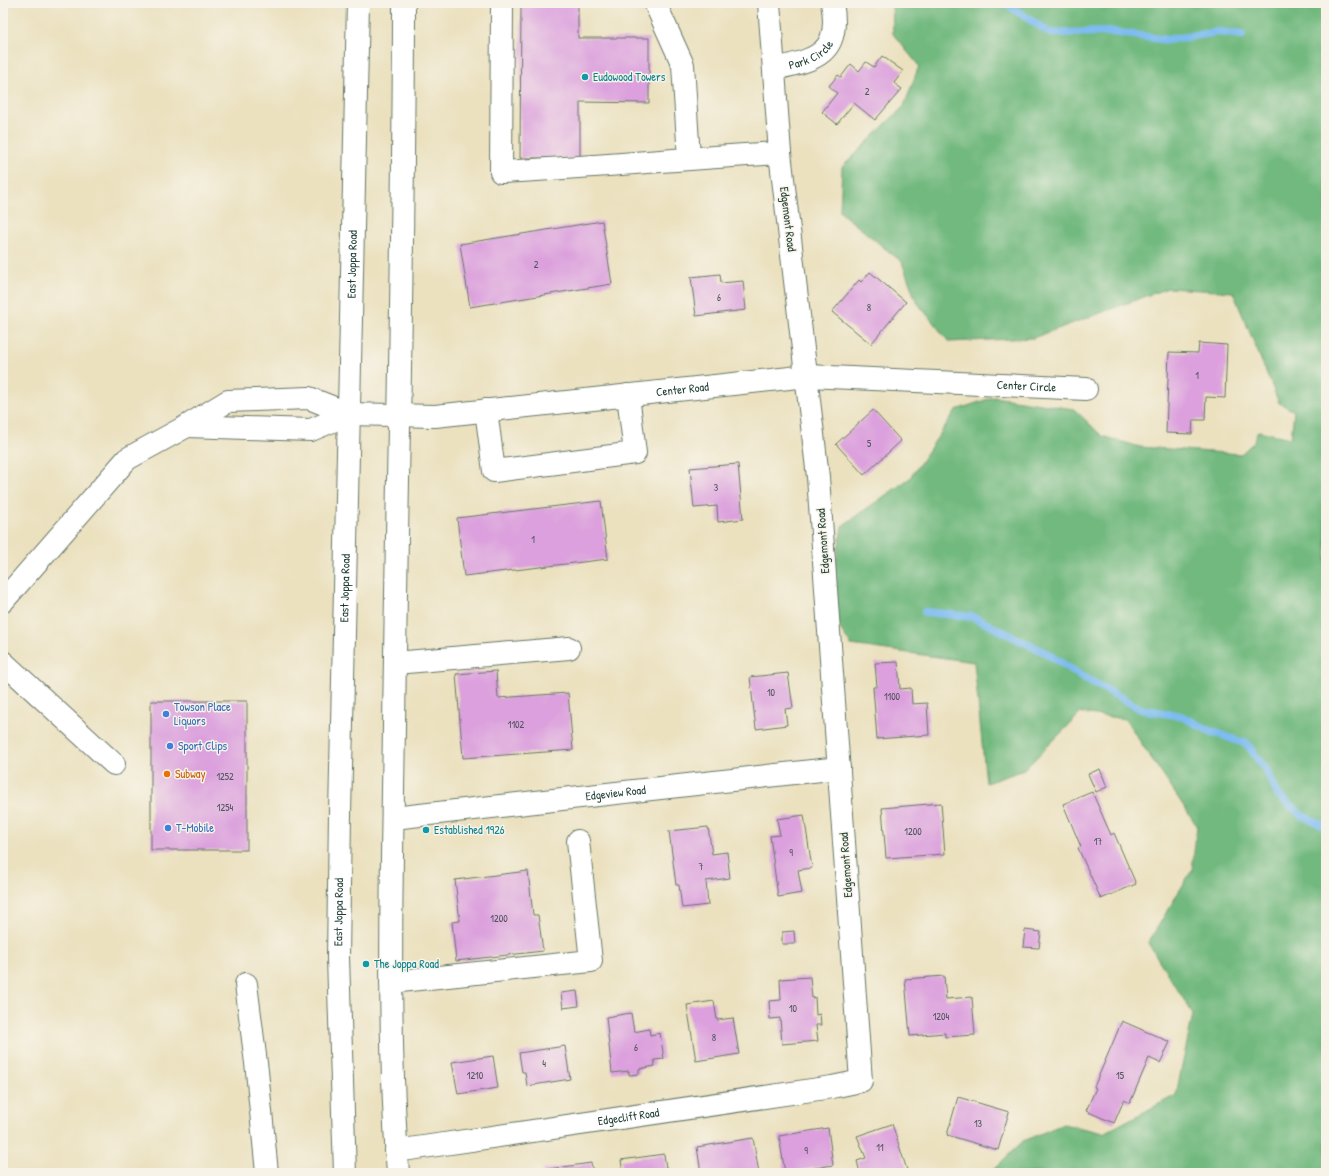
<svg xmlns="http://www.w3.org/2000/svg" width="1329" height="1176" font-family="'Patrick Hand',sans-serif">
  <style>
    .forest { fill: #72b97f; stroke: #487b5a }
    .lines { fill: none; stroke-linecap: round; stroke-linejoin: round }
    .stream { stroke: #7ebcf1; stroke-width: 8 }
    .building { fill: #dba0dd }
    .minor-casing { stroke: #667665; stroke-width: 24 }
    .major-casing { stroke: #667665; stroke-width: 24 }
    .minor { stroke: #fff; stroke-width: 22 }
    .major { stroke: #fff; stroke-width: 22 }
    .culture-dot { fill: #0f9aa8; stroke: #f7f3e8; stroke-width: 1.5 }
    .shop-dot { fill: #3f7fe0; stroke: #f7f3e8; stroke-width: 1.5 }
    .food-dot { fill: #e8710a; stroke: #f7f3e8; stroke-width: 1.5 }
    .labels { text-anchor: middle; stroke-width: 3; stroke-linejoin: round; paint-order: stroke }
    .number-label { font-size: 10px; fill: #4e565e }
    .street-label { font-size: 12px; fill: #1f3d34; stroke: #f7f3e8 }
    .culture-label { font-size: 12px; fill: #0d838f; stroke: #f7f3e8; text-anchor: start }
    .shop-label { font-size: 12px; fill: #366cbe; stroke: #f7f3e8; text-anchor: start }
    .food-label { font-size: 12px; fill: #c56008; stroke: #f7f3e8; text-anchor: start }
  </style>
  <rect width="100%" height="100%" fill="#f7f3e8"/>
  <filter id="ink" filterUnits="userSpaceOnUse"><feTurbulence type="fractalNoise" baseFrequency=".025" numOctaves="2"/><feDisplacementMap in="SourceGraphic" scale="8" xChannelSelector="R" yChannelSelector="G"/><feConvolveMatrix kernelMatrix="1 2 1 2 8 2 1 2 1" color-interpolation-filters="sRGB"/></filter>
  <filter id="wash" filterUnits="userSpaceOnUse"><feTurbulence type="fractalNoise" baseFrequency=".012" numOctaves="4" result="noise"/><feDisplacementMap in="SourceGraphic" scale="16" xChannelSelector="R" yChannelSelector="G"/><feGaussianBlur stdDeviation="0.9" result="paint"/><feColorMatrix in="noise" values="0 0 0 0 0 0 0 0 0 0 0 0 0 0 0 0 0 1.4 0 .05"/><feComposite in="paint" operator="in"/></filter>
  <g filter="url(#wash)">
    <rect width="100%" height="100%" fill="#ebe1bf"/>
    <polygon class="forest" points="892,3 1326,3 1326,1173 990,1173 1023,1141 1063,1124 1104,1133 1176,1095 1193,1014 1148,943 1192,870 1197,826 1125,719 1081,713 1024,770 986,783 974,662 851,645 828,610 842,526 910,478 956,410 994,397 1074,409 1102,436 1140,447 1241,454 1253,443 1258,431 1291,438 1294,411 1279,403 1233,292 1168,288 1033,338 949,342 916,301 902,262 840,212 842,167 904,106 919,66 893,34"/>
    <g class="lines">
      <g class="stream">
        <polyline points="1005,3 1050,33 1113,32 1167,40 1218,32 1242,35"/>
        <polyline points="925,612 973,617 1046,653 1078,674 1141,709 1181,716 1210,731 1247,744 1266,770 1278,795 1303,816 1326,827"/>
      </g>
    </g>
    <g id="blocks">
      <g class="building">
        <polygon points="521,3 578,3 578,38 649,38 649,103 580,102 580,158 520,158"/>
        <polygon points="882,56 903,71 894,83 902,89 875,120 854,103 837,124 822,112 837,93 829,86 838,75 841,77 851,64 859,71 866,62 874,67"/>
        <polygon points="602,221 612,284 470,307 460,244"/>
        <polygon points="870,272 906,302 871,344 832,312 859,280 861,282"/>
        <polygon points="720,274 721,283 743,281 746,310 696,316 691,277"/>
        <polygon points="1199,343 1227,345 1225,398 1206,397 1205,420 1193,420 1192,434 1166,433 1169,352 1198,353"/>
        <polygon points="873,410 901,441 864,475 836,444"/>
        <polygon points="738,464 743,519 718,522 717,506 694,508 690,468"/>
        <polygon points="601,501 608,559 464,576 457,518"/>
        <polygon points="898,662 900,689 911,688 912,704 927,703 929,735 877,739 873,687 877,687 875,663"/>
        <polygon points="496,671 498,698 568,693 573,750 463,758 456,674"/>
        <polygon points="788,673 793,708 785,709 787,725 756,729 750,677"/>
        <rect x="151" y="701" width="96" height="149"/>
        <polygon points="1100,769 1107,787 1096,792 1088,774"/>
        <polygon points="1092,792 1111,835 1114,833 1136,884 1101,899 1078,848 1081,847 1063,804"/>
        <polygon points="941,803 945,854 886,858 882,808"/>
        <polygon points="804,815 812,868 798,870 802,893 778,897 770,836 780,835 777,819"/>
        <polygon points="708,827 712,854 727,852 730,878 706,881 708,905 682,908 679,885 676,885 669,831"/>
        <polygon points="528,871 533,915 538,915 543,951 456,961 452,922 460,921 455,880"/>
        <polygon points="1025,930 1041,932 1039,948 1023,947"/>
        <polygon points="794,931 795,944 782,944 782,932"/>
        <polygon points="944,976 946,999 972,997 975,1035 945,1037 945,1033 910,1036 905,979"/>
        <polygon points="810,977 812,998 815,997 816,1015 820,1014 821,1025 816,1025 818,1041 782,1044 780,1018 770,1019 769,1001 781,1000 780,979"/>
        <polygon points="577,991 579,1006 563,1008 561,993"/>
        <polygon points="714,1001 717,1020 733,1018 739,1054 696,1061 687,1005"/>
        <polygon points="631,1013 634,1032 649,1029 650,1035 660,1033 664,1059 654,1060 655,1066 639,1069 639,1074 629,1075 629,1071 612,1073 606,1017"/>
        <polygon points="1122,1021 1170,1042 1160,1063 1149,1058 1130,1103 1124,1100 1114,1123 1086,1111 1096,1088 1094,1087"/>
        <polygon points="565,1046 570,1079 527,1086 525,1072 522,1072 519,1053"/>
        <polygon points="493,1056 498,1088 458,1094 452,1062"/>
        <polygon points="958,1097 1009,1112 998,1150 947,1135"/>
        <polygon points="892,1124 908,1173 860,1173 857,1161 866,1158 857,1136"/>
        <polygon points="828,1128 833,1165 785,1173 779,1136"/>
        <polygon points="753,1138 759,1173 701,1173 697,1147"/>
        <polygon points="664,1154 666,1168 669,1168 670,1173 623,1173 621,1160"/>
        <polygon points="591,1163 593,1173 542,1173 542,1170"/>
      </g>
    </g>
  </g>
  <g filter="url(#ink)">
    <use href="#blocks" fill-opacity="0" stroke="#667665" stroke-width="1"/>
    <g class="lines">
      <defs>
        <g id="minor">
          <path d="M502,3l-1,169c93,-5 186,-14 279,-19"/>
          <polyline points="655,3 683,65 689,158"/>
          <path id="s1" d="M774,69c41,-9 68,-15 58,-66"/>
          <polyline points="486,410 494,471 635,453 628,395"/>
          <polyline points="187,426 311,430 349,414"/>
          <path id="s2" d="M3,601l124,-142 60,-33 41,-25 81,-3 40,16 86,2 373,-40 278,13"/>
          <polyline points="3,662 114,764"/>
          <polyline points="395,663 569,648"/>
          <path id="s3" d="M393,818l446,-50"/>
          <polyline points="391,982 591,961 578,841"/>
          <polyline points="246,984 257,1071 267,1173"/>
          <path id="s4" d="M396,1151l436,-64 29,-6 -43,-604 -38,-324 -11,-150"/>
        </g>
        <g id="major">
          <path id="s5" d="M345,1173l-7,-215 2,-144 18,-811"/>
          <path d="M398,1173c-11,-149 -6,-298 -4,-447 3,-241 10,-482 10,-723"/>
        </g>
      </defs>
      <use href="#minor" class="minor-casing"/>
      <use href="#major" class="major-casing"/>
      <use href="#minor" class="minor"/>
      <use href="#major" class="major"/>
    </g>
  </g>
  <g class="culture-dot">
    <circle cx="585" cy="77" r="4"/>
    <circle cx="426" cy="830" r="4"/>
    <circle cx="366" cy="964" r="4"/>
  </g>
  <g class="shop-dot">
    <circle cx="166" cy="714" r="4"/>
    <circle cx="170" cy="746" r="4"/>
    <circle cx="168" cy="828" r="4"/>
  </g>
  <circle class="food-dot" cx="167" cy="774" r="4"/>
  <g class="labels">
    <g class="number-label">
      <text x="867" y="95">2</text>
      <text x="536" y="268">2</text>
      <text x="719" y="301">6</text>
      <text x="869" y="311">8</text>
      <text x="1197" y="379">1</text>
      <text x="869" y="447">5</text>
      <text x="716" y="491">3</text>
      <text x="533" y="543">1</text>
      <text x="771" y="696">10</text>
      <text x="892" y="700">1100</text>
      <text x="516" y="728">1102</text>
      <text x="225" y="780">1252</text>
      <text x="225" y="811">1254</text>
      <text x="913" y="835">1200</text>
      <text x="1098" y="845">17</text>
      <text x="791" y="856">9</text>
      <text x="701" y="870">7</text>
      <text x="499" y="922">1200</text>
      <text x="793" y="1012">10</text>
      <text x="941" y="1020">1204</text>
      <text x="714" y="1041">8</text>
      <text x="636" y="1051">6</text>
      <text x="544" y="1067">4</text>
      <text x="475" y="1079">1210</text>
      <text x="1120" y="1079">15</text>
      <text x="978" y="1127">13</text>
      <text x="880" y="1151">11</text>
      <text x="806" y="1154">9</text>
    </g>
    <g class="street-label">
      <text dy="4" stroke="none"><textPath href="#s1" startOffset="40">Park Circle</textPath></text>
      <text transform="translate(788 219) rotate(83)" y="4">Edgemont Road</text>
      <text dy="4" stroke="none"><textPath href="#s5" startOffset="909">East Joppa Road</textPath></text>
      <text dy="4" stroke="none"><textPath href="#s2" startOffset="1109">Center Circle</textPath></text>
      <text dy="4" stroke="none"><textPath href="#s2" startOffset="764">Center Road</textPath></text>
      <text transform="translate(823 541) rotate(-94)" y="4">Edgemont Road</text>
      <text dy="4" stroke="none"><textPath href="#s5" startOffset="585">East Joppa Road</textPath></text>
      <text dy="4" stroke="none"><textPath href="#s3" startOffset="224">Edgeview Road</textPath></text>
      <text transform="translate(846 865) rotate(-94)" y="4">Edgemont Road</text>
      <text dy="4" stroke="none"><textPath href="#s5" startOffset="261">East Joppa Road</textPath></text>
      <text dy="4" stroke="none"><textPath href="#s4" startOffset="235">Edgeclift Road</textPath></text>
    </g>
    <g class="culture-label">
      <text x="593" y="81">Eudowood Towers</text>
      <text x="434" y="834">Established 1926</text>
      <text x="374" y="968">The Joppa Road</text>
    </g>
    <g class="shop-label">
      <text x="174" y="711">Towson Place<tspan x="174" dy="14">Liquors</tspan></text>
      <text x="178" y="750">Sport Clips</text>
      <text x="176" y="832">T-Mobile</text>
    </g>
    <g class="food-label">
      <text x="175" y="778">Subway</text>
    </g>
  </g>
  <rect width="1329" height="1176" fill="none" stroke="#f7f3e8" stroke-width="16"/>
</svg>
